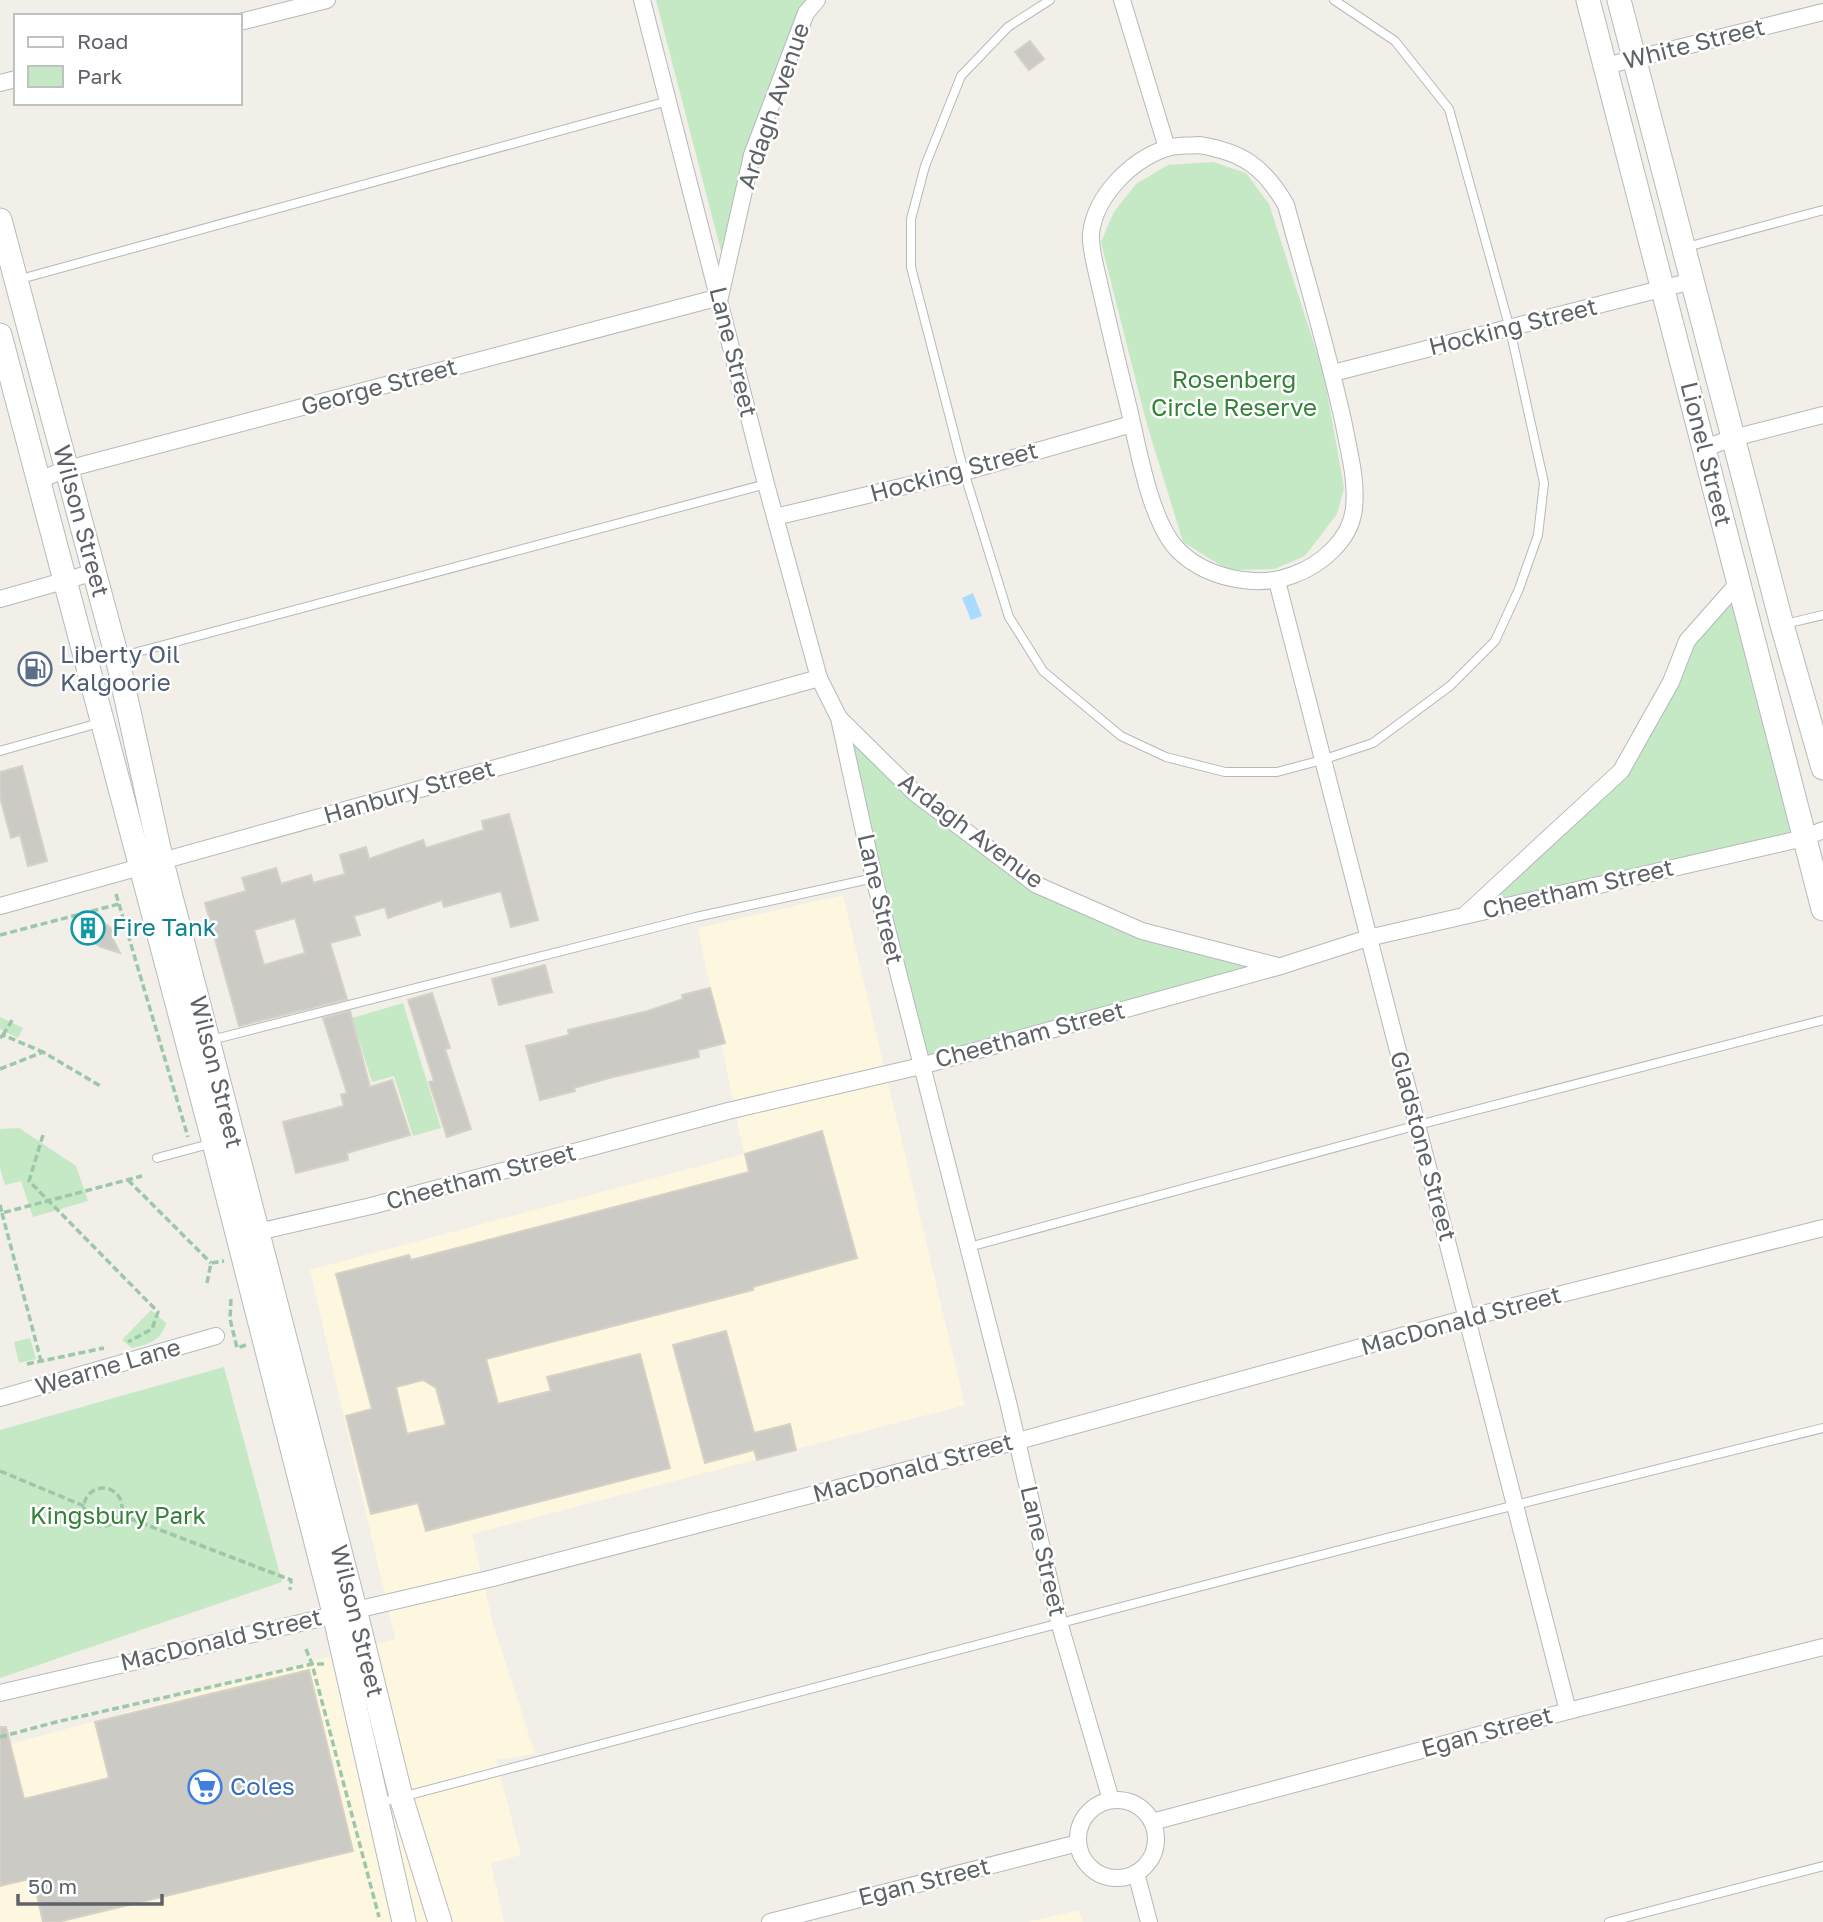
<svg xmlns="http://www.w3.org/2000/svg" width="1823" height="1922" font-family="'Golos Text',sans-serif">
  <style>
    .commercial { fill: #fef7e0 }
    .green { fill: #c5e8c5 }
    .water { fill: #aadaff }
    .building { fill: #cccac5; stroke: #d6d1c6; stroke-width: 2; fill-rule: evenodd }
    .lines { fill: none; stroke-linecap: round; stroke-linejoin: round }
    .lane-casing { stroke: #b5b8bc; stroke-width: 10 }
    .street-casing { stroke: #b5b8bc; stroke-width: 18 }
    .secondary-casing { stroke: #b6babf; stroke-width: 25 }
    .path { stroke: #9cc7a9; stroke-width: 3.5; stroke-dasharray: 7 3.5; stroke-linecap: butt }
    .lane { stroke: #fff; stroke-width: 8 }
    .street { stroke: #fff; stroke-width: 16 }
    .secondary { stroke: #fff; stroke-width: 23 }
    .labels { text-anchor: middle; stroke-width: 5; stroke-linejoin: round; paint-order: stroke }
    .street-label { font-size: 24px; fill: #5f6368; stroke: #fff }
    .park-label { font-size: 24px; fill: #348238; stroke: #fff }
    .service-label { font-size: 24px; fill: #4e5e75; stroke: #fff; text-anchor: start }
    .culture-label { font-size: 24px; fill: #0d838f; stroke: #fff; text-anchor: start }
    .shop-label { font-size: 24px; fill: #366cbe; stroke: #fff; text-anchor: start }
  </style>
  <rect width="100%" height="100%" fill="#f1efe8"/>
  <g class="commercial">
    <polygon points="843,895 965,1405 472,1534 493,1624 535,1754 496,1760 521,1855 491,1863 504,1922 0,1922 0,1747 395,1639 310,1270 744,1154 698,928"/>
    <polygon points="1079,1910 1083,1922 1028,1922"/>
  </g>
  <g class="green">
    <polygon points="656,0 810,0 722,255"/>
    <polygon points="1213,162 1246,173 1269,204 1324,375 1344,488 1337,514 1305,556 1274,569 1228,570 1183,542 1146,421 1101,242 1114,212 1136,184 1168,165"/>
    <polygon points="1739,582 1804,838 1464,915 1621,771 1687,641"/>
    <polygon points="839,718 915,793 1037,885 1142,931 1281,966 921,1066"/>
    <polygon points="403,1003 441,1128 413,1136 394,1076 372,1082 352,1018"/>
    <polygon points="0,1017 23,1028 18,1038 0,1029"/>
    <polygon points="19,1128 76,1166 88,1201 33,1217 21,1181 5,1185 0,1168 0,1129"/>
    <path d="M151,1310l15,13c-5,18 -17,21 -34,25l-10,-8z"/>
    <polygon points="30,1338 36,1359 19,1363 14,1342"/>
    <polygon points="224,1367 282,1582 0,1678 0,1430"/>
  </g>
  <polygon class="water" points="973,593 982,616 971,620 962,598"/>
  <g class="building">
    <polygon points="1030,41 1044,59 1029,70 1015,52"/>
    <polygon points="22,766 47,861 28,866 20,835 11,838 0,797 0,772"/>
    <path d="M509,814l29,106 -27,7 -10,-36 -57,16 -2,-7 -54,18 -3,-11 -31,9 6,19 -30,8 17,56 -108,27 -34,-123 41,-12 -4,-13 34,-10 5,16 30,-9 2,8 32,-9 -5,-19 26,-8 3,12 54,-19 3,8 58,-18 -2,-9zM295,918l10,35 -41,12 -10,-35z"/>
    <polygon points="73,919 98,928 102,922 114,930 111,935 120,953 101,947 90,940 92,938"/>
    <polygon points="545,965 552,992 499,1005 492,979"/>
    <polygon points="710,988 725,1043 698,1050 699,1057 613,1077 574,1088 575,1091 540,1100 526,1046 569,1035 568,1030 648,1011 683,999 682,995"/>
    <polygon points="432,993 450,1048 445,1049 471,1129 447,1137 429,1082 434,1081 408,1000"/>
    <polygon points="350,1011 370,1087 392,1080 410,1135 347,1153 348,1160 296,1173 283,1122 344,1106 341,1095 347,1093 323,1018"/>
    <path d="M822,1131l35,127 -104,29v3l-267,69 12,45 53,-13 -4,-14 93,-23 30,114 -244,63 -8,-28 -47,11 -25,-98 26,-7 -36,-135 73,-19 2,5 338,-88 -4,-18zM423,1380l13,8 10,37 -39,9 -11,-47z"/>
    <polygon points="726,1331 754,1433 790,1424 796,1450 757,1460 754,1450 705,1463 673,1345"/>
    <polygon points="309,1670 353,1851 58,1922 43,1922 33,1878 0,1886 0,1727 6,1727 24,1799 109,1778 95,1722"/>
  </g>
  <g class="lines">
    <defs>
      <g id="lane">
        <polyline points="1050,0 1008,27 961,76 925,166 911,219 911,267 964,472 1009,617 1043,671 1121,736 1166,757 1225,772 1277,772 1322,760 1373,743 1450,686 1495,641 1519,589 1538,535 1544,483 1510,329 1449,109 1395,41 1334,0"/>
        <polyline points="1687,247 1823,210"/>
        <polyline points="17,280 668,101"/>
        <polyline points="1785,624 1823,615"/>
        <polyline points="119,657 766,484"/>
        <polyline points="0,751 99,723"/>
        <polyline points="211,1040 696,917 874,878"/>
        <polyline points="157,1158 213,1143"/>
        <polyline points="969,1247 1418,1125 1823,1020"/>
        <path d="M379,1803c481,-127 961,-256 1444,-375"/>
        <polyline points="1609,1922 1823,1866"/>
      </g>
      <g id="street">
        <polyline points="642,0 766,484 819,678 839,718 874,878 1008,1402 1059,1622 1111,1800"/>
        <polyline points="1122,0 1167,148"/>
        <polyline points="240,22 327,0"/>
        <polyline points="1605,66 1823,12"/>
        <polyline points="0,83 16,79"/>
        <path d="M1199,145c44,7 65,22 87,60 20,73 42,146 58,220 5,27 13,55 10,83 -3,32 -33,57 -61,67 -37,14 -89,3 -117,-27 -26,-29 -38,-100 -47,-139 -12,-48 -23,-96 -34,-144 -2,-10 -5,-22 -4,-32 5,-38 40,-73 76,-85 10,-3 22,-2 32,-3z"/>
        <polyline points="1333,373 1692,281"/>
        <polyline points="1705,448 1733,438 1823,415"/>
        <polyline points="39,480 67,469 720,297 752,155 806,13 817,0"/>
        <polyline points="775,517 964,472 1132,424"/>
        <polyline points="1277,581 1568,1711"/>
        <polyline points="0,599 95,572"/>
        <polyline points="840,719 915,793 1037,885 1142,931 1278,966"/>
        <polyline points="0,906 819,678"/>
        <polyline points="1466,914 1621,771 1671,682 1687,641 1739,582"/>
        <polyline points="249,1234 371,1206 728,1111 921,1066 1281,966 1368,938 1804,838 1823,830"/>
        <polyline points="0,1398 216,1336"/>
        <polyline points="0,1693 493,1578 1018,1441 1467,1318 1823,1228"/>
        <circle cx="1117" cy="1839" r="39"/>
        <polyline points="1152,1822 1568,1711 1823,1647"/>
        <polyline points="1136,1873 1149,1922"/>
        <polyline points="770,1922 1078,1843"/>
      </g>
      <g id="secondary">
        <polyline points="1588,0 1823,909"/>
        <polyline points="1619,0 1782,625 1823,768"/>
        <polyline points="0,220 117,657 162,862 355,1609 401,1797 440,1922"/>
        <polyline points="0,335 214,1143 334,1613 404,1922"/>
      </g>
    </defs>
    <use href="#lane" class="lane-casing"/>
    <use href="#street" class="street-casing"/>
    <use href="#secondary" class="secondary-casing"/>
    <g class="path">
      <polyline points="116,894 188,1137"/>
      <polyline points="0,935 119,904"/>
      <polyline points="3,1035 14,1017"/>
      <polyline points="0,1038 3,1035 43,1052"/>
      <polyline points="0,1069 43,1052 102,1087"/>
      <polyline points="43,1135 29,1181 158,1312 152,1329 128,1342"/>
      <polyline points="128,1180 211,1263"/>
      <polyline points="0,1205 2,1213 142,1176"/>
      <polyline points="2,1213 41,1361"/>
      <polyline points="207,1283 211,1263 224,1261"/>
      <polyline points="231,1299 230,1319 237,1348 246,1345"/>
      <polyline points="27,1364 104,1348"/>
      <polyline points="0,1471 84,1506"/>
      <circle cx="103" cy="1507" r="19"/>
      <polyline points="121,1515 291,1580 290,1590"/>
      <polyline points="306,1649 312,1664 379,1917"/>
      <polyline points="0,1737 56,1722 312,1664 325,1664"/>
    </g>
    <use href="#lane" class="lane"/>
    <use href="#street" class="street"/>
    <use href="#secondary" class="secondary"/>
  </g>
  <defs>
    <symbol id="fuel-ring" viewBox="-11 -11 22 22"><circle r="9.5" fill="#fff" stroke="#5c6f8a" stroke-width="1.5"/><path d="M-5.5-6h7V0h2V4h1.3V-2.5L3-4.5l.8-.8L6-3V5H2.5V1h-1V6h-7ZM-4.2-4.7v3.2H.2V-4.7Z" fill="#5c6f8a"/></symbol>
    <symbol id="building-ring" viewBox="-11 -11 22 22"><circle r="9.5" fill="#fff" stroke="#0f9aa8" stroke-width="1.5"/><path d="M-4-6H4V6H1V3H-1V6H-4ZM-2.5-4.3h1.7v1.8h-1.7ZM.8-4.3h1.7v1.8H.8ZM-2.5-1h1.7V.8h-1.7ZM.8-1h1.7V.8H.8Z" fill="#0f9aa8"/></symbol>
    <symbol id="supermarket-ring" viewBox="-11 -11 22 22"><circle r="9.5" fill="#fff" stroke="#3f7fe0" stroke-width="1.5"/><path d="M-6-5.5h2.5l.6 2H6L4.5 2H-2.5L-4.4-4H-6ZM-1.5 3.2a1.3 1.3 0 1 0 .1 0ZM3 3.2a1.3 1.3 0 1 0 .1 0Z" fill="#3f7fe0"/></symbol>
  </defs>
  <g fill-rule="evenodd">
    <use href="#fuel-ring" x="16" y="650" width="38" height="38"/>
    <use href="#building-ring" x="69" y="909" width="38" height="38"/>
    <use href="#supermarket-ring" x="186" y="1768" width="38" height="38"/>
  </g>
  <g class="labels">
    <g class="street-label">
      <text transform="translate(1694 44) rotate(-14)" y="8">White Street</text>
      <text transform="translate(774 106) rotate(-71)" y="8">Ardagh Avenue</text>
      <text transform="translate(1513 327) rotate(-14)" y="8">Hocking Street</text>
      <text transform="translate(733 352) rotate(76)" y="8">Lane Street</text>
      <text transform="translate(379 387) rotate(-15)" y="8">George Street</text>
      <text transform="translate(1706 454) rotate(76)" y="8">Lionel Street</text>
      <text transform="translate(954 472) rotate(-15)" y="8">Hocking Street</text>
      <text transform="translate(81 521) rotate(75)" y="8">Wilson Street</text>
      <text transform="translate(409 792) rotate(-16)" y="8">Hanbury Street</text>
      <text transform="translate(971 831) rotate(37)" y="8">Ardagh Avenue</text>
      <text transform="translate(1578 889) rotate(-13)" y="8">Cheetham Street</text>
      <text transform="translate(880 899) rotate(77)" y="8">Lane Street</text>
      <text transform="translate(1030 1035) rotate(-15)" y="8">Cheetham Street</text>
      <text transform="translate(216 1072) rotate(76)" y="8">Wilson Street</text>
      <text transform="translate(1423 1146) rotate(75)" y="8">Gladstone Street</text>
      <text transform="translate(481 1177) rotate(-15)" y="8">Cheetham Street</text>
      <text transform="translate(1461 1321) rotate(-15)" y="8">MacDonald Street</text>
      <text transform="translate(108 1367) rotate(-16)" y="8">Wearne Lane</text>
      <text transform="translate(913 1468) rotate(-15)" y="8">MacDonald Street</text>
      <text transform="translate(1043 1551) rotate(77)" y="8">Lane Street</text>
      <text transform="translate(357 1621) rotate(76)" y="8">Wilson Street</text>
      <text transform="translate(221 1640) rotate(-13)" y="8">MacDonald Street</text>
      <text transform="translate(1487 1732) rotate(-15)" y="8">Egan Street</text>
      <text transform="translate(924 1882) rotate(-14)" y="8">Egan Street</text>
    </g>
    <g class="park-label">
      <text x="1234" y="388">Rosenberg<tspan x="1234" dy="28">Circle Reserve</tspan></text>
      <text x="118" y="1524">Kingsbury Park</text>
    </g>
    <g class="service-label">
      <text x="60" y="663">Liberty Oil<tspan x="60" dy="28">Kalgoorie</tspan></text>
    </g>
    <g class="culture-label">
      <text x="112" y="936">Fire Tank</text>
    </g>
    <g class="shop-label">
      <text x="230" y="1795">Coles</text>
    </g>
  </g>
  <rect x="14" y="14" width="228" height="91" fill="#ffffff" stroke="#bfc1c3" stroke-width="2"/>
  <rect x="28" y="37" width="35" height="10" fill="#ffffff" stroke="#bfc1c3" stroke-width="2"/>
  <text x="77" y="49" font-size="21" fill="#5f6368">Road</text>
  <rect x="28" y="66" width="35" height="21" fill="#c5e8c5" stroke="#bfc1c3" stroke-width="2"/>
  <text x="77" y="84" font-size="21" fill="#5f6368">Park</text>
  <path d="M18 1894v10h144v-10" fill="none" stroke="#5f6368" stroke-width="3.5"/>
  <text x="28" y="1894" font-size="21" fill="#5f6368" stroke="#ffffff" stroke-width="5" paint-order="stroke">50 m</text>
</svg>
